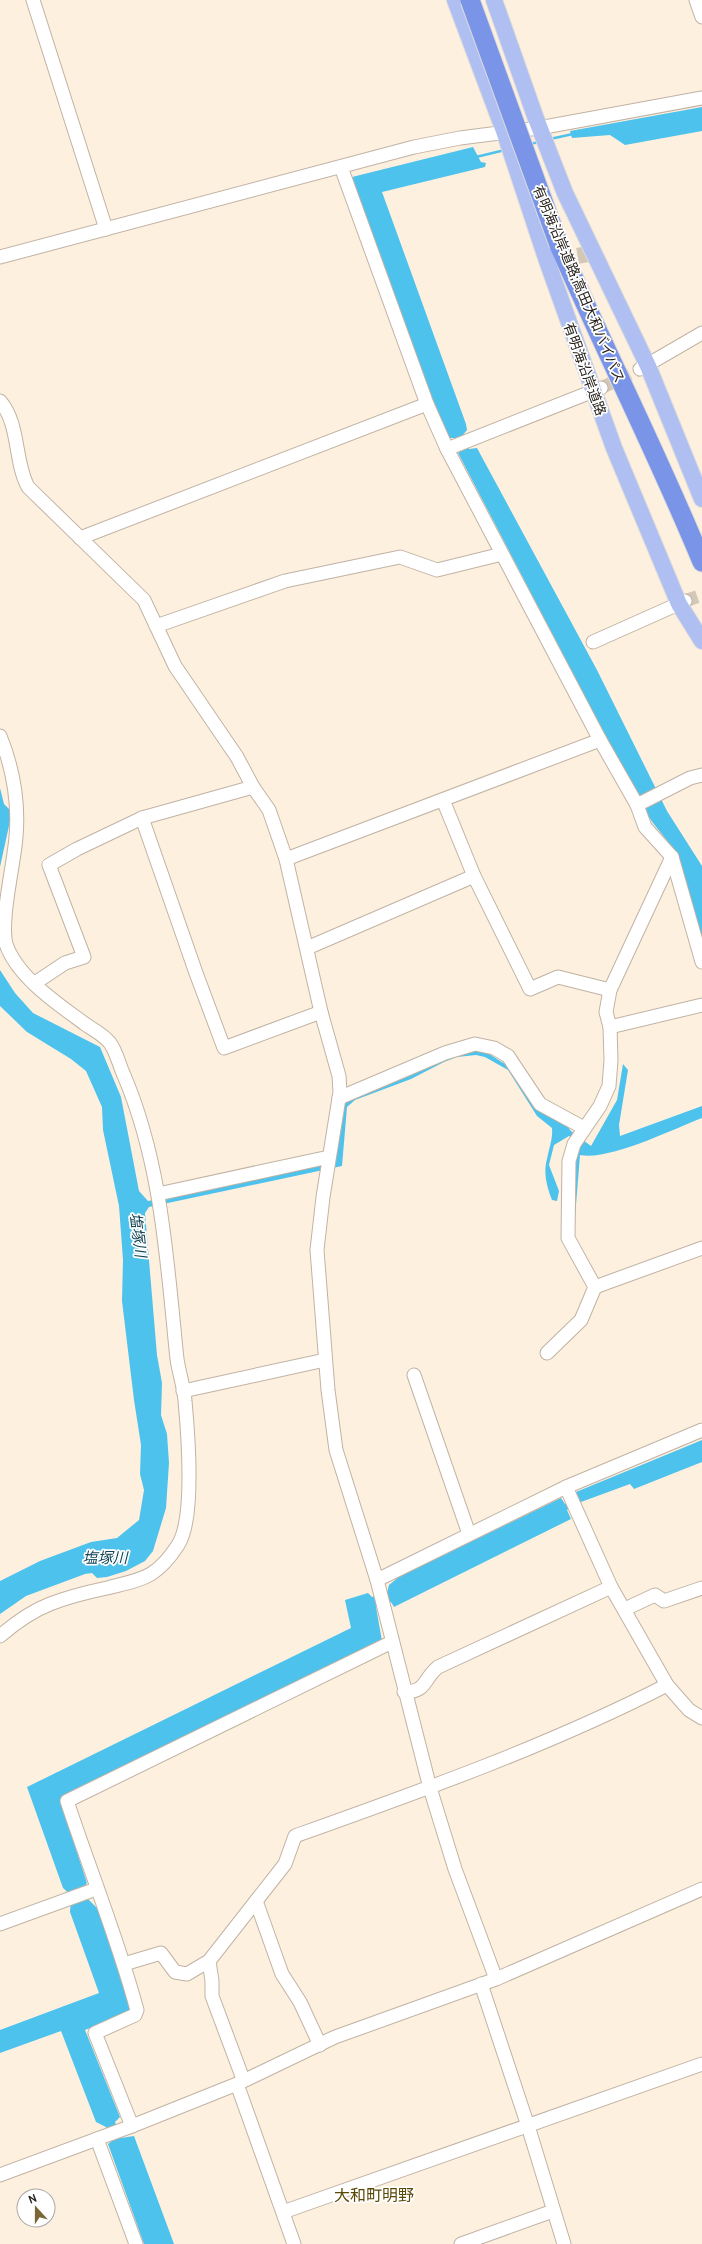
<svg xmlns="http://www.w3.org/2000/svg" width="702" height="2244" font-family="Cabin,'Noto Sans JP',sans-serif">
  <style>
    .water { fill: #4dc2ec }
    .lines { fill: none; stroke-linecap: round; stroke-linejoin: round }
    .stream { stroke: #4dc2ec; stroke-width: 2.5 }
    .minor-tunnel { stroke: #d3c7b8; stroke-width: 13; stroke-dasharray: 13 6; stroke-linecap: butt }
    .major-tunnel { stroke: #d3c7b8; stroke-width: 16; stroke-dasharray: 16 8; stroke-linecap: butt }
    .minor-casing { stroke: #c1b3a4; stroke-width: 15 }
    .major-casing { stroke: #dddcdb; stroke-width: 18 }
    .highway-casing { stroke: #dddcdb; stroke-width: 21 }
    .minor { stroke: #fff; stroke-width: 13 }
    .major { stroke: #afbff1; stroke-width: 16 }
    .highway { stroke: #7a95e8; stroke-width: 19 }
    .highway-bridge-casing { stroke: #dddcdb; stroke-width: 21; stroke-linecap: butt }
    .highway-bridge { stroke: #7a95e8; stroke-width: 19 }
    .labels { text-anchor: middle; stroke-width: 3.5; stroke-linejoin: round; paint-order: stroke }
    .street-label { font-size: 14px; fill: #28231d; stroke: #fff }
    .water-label { font-size: 15px; font-style: italic; fill: #134556; stroke: #fff }
    .quarter-label { font-size: 16px; fill: #5b4908; stroke: #fff }
  </style>
  <rect width="100%" height="100%" fill="#fef0df"/>
  <g class="water">
    <polygon points="702,107 702,131 625,145 610,135 572,138 570,131"/>
    <polygon points="473,147 481,162 486,163 485,167 382,192 466,424 467,430 463,435 469,449 477,448 597,670 667,811 702,866 702,938 677,853 653,823 643,808 458,453 465,447 460,438 446,438 352,177"/>
    <polygon points="0,788 4,804 12,812 0,867"/>
    <path d="M0,970l15,23 18,20 67,34 21,50 18,94 9,10 186,-39 9,-61 108,-46 23,-5 12,2 22,14 30,45 26,11 7,9 20,15 26,-46 6,-36 5,6 -9,55 1,11 82,-30v12c-29,11 -93,43 -122,37l-6,75 -1,-63 8,-23 -12,-8 -15,9 -5,20 10,26 -2,10 -5,-1c-5,-13 -9,-27 -5,-41 2,-11 6,-20 5,-31l-15,-12 -29,-46 -23,-13 -9,-2 -19,2 -13,5 -33,17 -56,21 -8,7 -5,59 -193,41 -4,6 12,142 5,28 -1,32 6,19 2,29 -3,45 -13,43 -8,10 -19,10 -19,6 -10,1 -5,-5 -7,1 -59,22 -26,18v-33l40,-20 51,-19 26,-4 22,-18 5,-30 -4,-16 1,-29 -7,-45 -12,-99 1,-41 -4,-54 -16,-76 -1,-23 -16,-36 -15,-12 -44,-27 -27,-26z"/>
    <path d="M702,1440v22l-68,27 -4,-5 -49,18 -14,8 4,9 -177,88 -3,-5 -15,5 6,34 -322,159 27,83 -4,5 2,8 12,12 35,98 -3,6 -44,18 35,87 -5,5 6,16 13,-2 40,108h-30l-36,-100 4,-3 -6,-14 -10,-5 -35,-91 -61,22v-23l99,-37 -29,-81c1,-11 2,-17 -7,-24l-36,-101 324,-159 -6,-28 23,-7 4,4 15,-4 2,-8 11,-9 161,-78 4,6 11,-5v-7z"/>
  </g>
  <g class="lines">
    <g class="stream">
      <polyline points="550,139 573,134"/>
      <polyline points="529,144 540,142"/>
      <polyline points="476,157 505,150"/>
    </g>
    <g class="minor-tunnel">
      <polyline points="601,388 640,369"/>
      <polyline points="685,601 702,595"/>
    </g>
    <polyline class="major-tunnel" points="554,260 588,254"/>
    <defs>
      <g id="minor">
        <polyline points="33,0 106,229"/>
        <polyline points="696,0 702,17"/>
        <polyline points="341,167 427,404 447,449 600,740 637,805 645,827 672,857 702,962"/>
        <polyline points="0,257 414,147 460,138 539,128 702,98"/>
        <polyline points="640,369 702,333"/>
        <path d="M0,401c20,23 14,60 28,86l116,113 31,66 62,91 16,30 16,23 17,49 35,153 18,64 1,16 -17,105 -6,53 11,140 8,60 41,130 53,208 25,81 41,110"/>
        <polyline points="447,449 601,388"/>
        <polyline points="80,538 427,404"/>
        <polyline points="156,626 285,581 400,557 437,570 502,554"/>
        <polyline points="593,642 685,601"/>
        <path d="M0,736c13,32 19,66 16,101 -2,27 -16,83 -10,107 11,33 52,60 79,80 7,5 19,11 25,19 6,8 9,21 13,30 39,90 44,190 54,286 2,14 7,28 8,42 3,32 10,118 -7,144 -22,34 -36,34 -71,43 -19,4 -39,9 -57,16 -18,7 -36,20 -50,32"/>
        <polyline points="443,800 474,876 530,989 558,977 610,990"/>
        <polyline points="637,805 690,778 702,775"/>
        <polyline points="142,818 196,973 224,1048 321,1012"/>
        <polyline points="286,859 600,740"/>
        <polyline points="307,948 474,876"/>
        <polyline points="35,983 65,963 84,957 49,865 77,849 142,818 253,787"/>
        <polyline points="610,1027 702,1005"/>
        <polyline points="339,1098 445,1053 475,1044 494,1048 508,1056 540,1104 584,1128"/>
        <polyline points="158,1194 329,1157"/>
        <polyline points="595,1287 702,1248"/>
        <polyline points="547,1353 581,1320 595,1287 568,1238 569,1161 574,1144 600,1106 609,1086 611,1060 610,1027 606,1012 610,990 672,857"/>
        <polyline points="414,1375 469,1534"/>
        <polyline points="183,1391 325,1360"/>
        <polyline points="566,1487 611,1587 667,1685 689,1710 702,1718"/>
        <polyline points="377,1580 566,1487 702,1430"/>
        <polyline points="625,1609 655,1595 664,1601 702,1588"/>
        <path d="M404,1692c23,0 19,-13 34,-25l173,-80"/>
        <polyline points="256,1901 282,1974 300,2002 320,2045"/>
        <polyline points="0,1924 96,1889"/>
        <polyline points="209,1961 212,1981 212,1996 243,2079"/>
        <path d="M124,1964l37,-11 14,19 12,2 22,-13 76,-97 10,-28c126,-45 253,-90 372,-151"/>
        <polyline points="481,1984 528,2126 564,2244"/>
        <polyline points="237,2084 294,2244"/>
        <path d="M132,2126l-37,-93 40,-18 2,-5c-19,-71 -47,-139 -70,-209l325,-159"/>
        <polyline points="97,2139 136,2244"/>
        <polyline points="0,2175 132,2126 237,2084 335,2037 496,1979 702,1889"/>
        <polyline points="283,2212 702,2064"/>
        <polyline points="461,2244 553,2211"/>
      </g>
      <g id="major">
        <polyline points="455,0 504,131 547,261 614,448 679,604 702,641"/>
        <polyline points="494,0 535,116 565,193 648,366 702,499"/>
      </g>
      <path id="highway" d="M559,245c46,106 99,210 143,317"/>
    </defs>
    <use href="#minor" class="minor-casing"/>
    <use href="#major" class="major-casing"/>
    <use href="#highway" class="highway-casing"/>
    <use href="#minor" class="minor"/>
    <use href="#major" class="major"/>
    <use href="#highway" class="highway"/>
    <defs>
      <polyline id="highway-bridge" points="470,0 559,245"/>
    </defs>
    <use href="#highway-bridge" class="highway-bridge-casing"/>
    <use href="#highway-bridge" class="highway-bridge"/>
  </g>
  <g class="labels">
    <g class="street-label">
      <text transform="translate(579 284) rotate(67)" y="5">有明海沿岸道路;高田大和バイパス</text>
      <text transform="translate(585 369) rotate(70)" y="5">有明海沿岸道路</text>
    </g>
    <g class="water-label">
      <text transform="translate(138 1235) rotate(83)" y="5">塩塚川</text>
      <text x="105" y="1563">塩塚川</text>
    </g>
    <g class="quarter-label">
      <text x="374" y="2201">大和町明野</text>
    </g>
  </g>
  <g transform="translate(36 2208) rotate(339)"><circle r="19" fill="#ffffff" stroke="#a9a7a5"/>
  <path d="M0-3L7 15L0 10L-7 15Z" fill="#796836"/>
  <text y="-6" font-size="11" font-weight="bold" text-anchor="middle" fill="#28231d">N</text>
  </g>
</svg>
